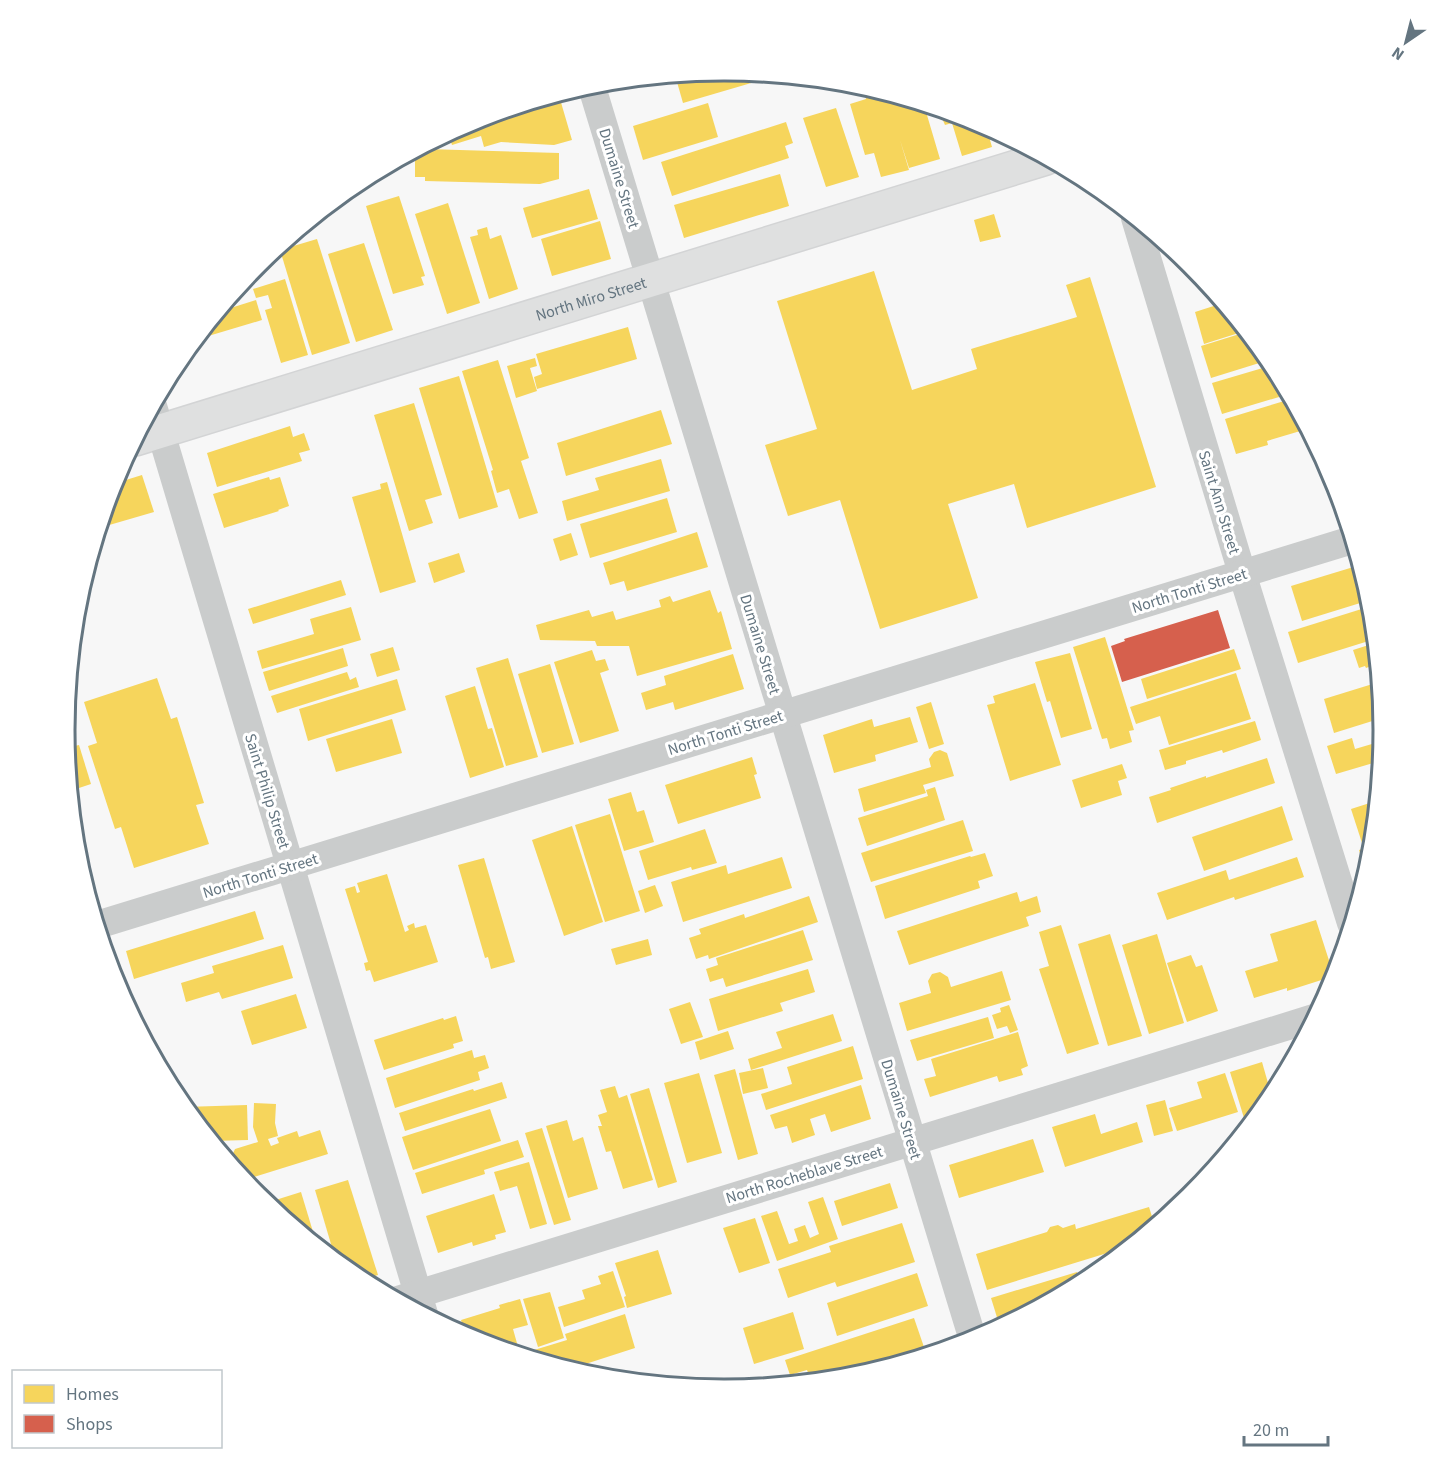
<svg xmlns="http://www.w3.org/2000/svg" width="1448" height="1460" font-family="'Source Sans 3',sans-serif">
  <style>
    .homes { fill: #f6d55c }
    .shops { fill: #d6604d }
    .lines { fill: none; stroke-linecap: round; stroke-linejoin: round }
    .secondary-casing { stroke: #d3d4d5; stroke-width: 36 }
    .street { stroke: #cacccc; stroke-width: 28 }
    .secondary { stroke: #dfe0e0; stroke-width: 33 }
    .labels { text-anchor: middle; stroke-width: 6; stroke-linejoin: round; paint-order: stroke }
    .street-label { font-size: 16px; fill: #647580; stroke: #fff }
    .rim { fill: none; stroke: #647580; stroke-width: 3 }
  </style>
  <rect width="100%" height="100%" fill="#f7f7f7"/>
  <g class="homes">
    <polygon points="724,71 775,76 683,103 675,75"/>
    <polygon points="872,89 887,94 890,103 904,99 924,105 940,159 909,168 900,140 909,170 881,177 874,153 865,155 850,104 866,99 864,91"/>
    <polygon points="560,99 572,140 554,145 501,142 484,147 481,136 452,145 448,133 465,124 477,121 478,124"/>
    <polygon points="708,103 718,137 643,160 633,126"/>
    <polygon points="836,108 859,177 826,187 803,118"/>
    <polygon points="952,113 977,121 986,126 992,147 962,156 952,123 945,125 941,116"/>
    <polygon points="786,122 793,143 785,146 789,158 672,196 661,162"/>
    <polygon points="426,149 559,153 559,179 540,184 425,181 425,177 415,177 415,154 426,154"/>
    <polygon points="780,174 789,206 684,238 674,205"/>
    <polygon points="589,189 598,219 532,238 523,208"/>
    <polygon points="399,196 425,276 421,277 424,285 393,294 366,206"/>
    <polygon points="448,203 480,303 447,314 415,214"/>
    <polygon points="994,214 1001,237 980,242 974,220"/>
    <polygon points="600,221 611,259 552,276 541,239"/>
    <polygon points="487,227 490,239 501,235 518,289 489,299 470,237 478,235 477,230"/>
    <polygon points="317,239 350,343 312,355 280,250"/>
    <polygon points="364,243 393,330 356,342 328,254"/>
    <polygon points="874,271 912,390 977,369 971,349 1077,317 1066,285 1090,277 1156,487 1027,528 1014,484 948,504 978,598 880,629 840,500 788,516 765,445 817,429 777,301"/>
    <polygon points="285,279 308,355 281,363 265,310 272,308 268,295 256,298 253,289"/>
    <polygon points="256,300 262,320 195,340 218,312"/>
    <polygon points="1223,303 1245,331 1204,344 1195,312"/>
    <polygon points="628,327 637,359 537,389 534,377 542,374 536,354"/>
    <polygon points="1246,332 1269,360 1211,378 1201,346"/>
    <polygon points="535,358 537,366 530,368 537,391 516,398 507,366"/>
    <polygon points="498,360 529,458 521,461 538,513 519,519 509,489 497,493 491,471 493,470 462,371"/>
    <polygon points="1273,365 1289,394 1222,414 1212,383"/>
    <polygon points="459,376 498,507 459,519 419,388"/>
    <polygon points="1291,399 1307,429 1267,441 1268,445 1236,454 1225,419"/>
    <polygon points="414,403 442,495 425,500 433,523 409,531 374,415"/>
    <polygon points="661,410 672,444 566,476 557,443"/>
    <polygon points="290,426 293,437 304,433 310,450 299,453 302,461 217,487 207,453"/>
    <polygon points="661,459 670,491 567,521 562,501 599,490 595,478"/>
    <polygon points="142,475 154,512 99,528 113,484"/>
    <polygon points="269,477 270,480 280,477 289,506 278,510 279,511 224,528 213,494"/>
    <polygon points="387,482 416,582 380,593 352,497 381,489 380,484"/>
    <polygon points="667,498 677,532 590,558 580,524"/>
    <polygon points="697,532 708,567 627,591 624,581 610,585 603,563"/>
    <polygon points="571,533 578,555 560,561 553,539"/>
    <polygon points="459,553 465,572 434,583 428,563"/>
    <polygon points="1360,565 1370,600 1302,621 1291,586"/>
    <polygon points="341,580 346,595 253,624 248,609"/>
    <polygon points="710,590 718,613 721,611 732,649 637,676 629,646 597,646 595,641 540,640 536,625 589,610 592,617 613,611 616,620 661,607 659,600 670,596 673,602"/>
    <polygon points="351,607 361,640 262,669 257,651 314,634 310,619"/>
    <polygon points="1368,607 1373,622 1375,639 1298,663 1288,632"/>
    <polygon points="1105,637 1134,730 1129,731 1132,742 1110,749 1107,738 1102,739 1073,647"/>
    <polygon points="1375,643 1377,664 1366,668 1365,666 1359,668 1353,650"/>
    <polygon points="393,647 400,670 377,677 370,654"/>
    <polygon points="343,648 348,666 269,691 263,672"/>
    <polygon points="1234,649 1241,669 1147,699 1141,679"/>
    <polygon points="592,650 596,661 605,659 609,670 600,673 619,731 580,743 554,662"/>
    <polygon points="1070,653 1092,729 1061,738 1050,701 1047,702 1035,662"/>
    <polygon points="733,654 744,689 675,710 673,702 646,710 641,693 666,685 664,676"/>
    <polygon points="508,658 538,757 506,766 476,668"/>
    <polygon points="550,664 574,744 542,753 518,674"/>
    <polygon points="347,672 350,680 356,677 359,687 277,713 271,696"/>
    <polygon points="1236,673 1251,719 1169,745 1160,716 1136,724 1130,707"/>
    <polygon points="157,678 171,719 177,717 204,803 196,805 209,844 134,868 121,827 115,829 88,746 97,743 84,702"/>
    <polygon points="397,679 406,710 308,741 299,709"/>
    <polygon points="1379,682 1382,718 1334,733 1324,699"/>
    <polygon points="1035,683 1061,765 1010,781 987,705 995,703 993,696"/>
    <polygon points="475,686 488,729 492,728 504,767 470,778 445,696"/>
    <polygon points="931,702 944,744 929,749 916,707"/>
    <polygon points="910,717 918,742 875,755 876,761 834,773 823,735 872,719 874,727"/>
    <polygon points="392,719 402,753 336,772 326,739"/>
    <polygon points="1255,721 1261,740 1223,753 1222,750 1186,761 1186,764 1165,770 1159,750"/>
    <polygon points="1352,738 1355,749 1382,741 1380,761 1336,774 1327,746"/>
    <polygon points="79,745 91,784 70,791 66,748"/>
    <polygon points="940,750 947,753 954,776 923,785 926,793 864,812 858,789 931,767 929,759 934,752"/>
    <polygon points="752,757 757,774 754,775 761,798 678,824 665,785"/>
    <polygon points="1267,758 1275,783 1157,823 1149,797 1171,790 1170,788 1206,776 1206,778"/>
    <polygon points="1122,764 1127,778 1118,781 1122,795 1081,808 1072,780"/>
    <polygon points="935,787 945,820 867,846 858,818 928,796 926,790"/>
    <polygon points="631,792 637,812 644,810 654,842 624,851 608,799"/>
    <polygon points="1376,801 1373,840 1362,843 1351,809"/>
    <polygon points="72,805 73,805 93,882 85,884 77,858"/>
    <polygon points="1282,806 1293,840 1204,871 1192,837"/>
    <polygon points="610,814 640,911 605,922 575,825"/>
    <polygon points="963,820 973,851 871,882 861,853"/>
    <polygon points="572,826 603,922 564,936 532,840"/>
    <polygon points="705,829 717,863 692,870 691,867 648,880 639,851"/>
    <polygon points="1372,846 1371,859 1366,874 1359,850"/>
    <polygon points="985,853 993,876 978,881 980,888 885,919 875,886 970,856 971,857"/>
    <polygon points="782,857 792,888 683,922 671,882 726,865 728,874"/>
    <polygon points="1297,857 1304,877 1235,900 1234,897 1167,920 1157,893 1226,870 1229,880"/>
    <polygon points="484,858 515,962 491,969 488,957 485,958 458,865"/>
    <polygon points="387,874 405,932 409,930 407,926 414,923 415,928 426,925 438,962 374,982 370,970 366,971 364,963 368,962 345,889 355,886 357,893 360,892 357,883"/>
    <polygon points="655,885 663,906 645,913 638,891"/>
    <polygon points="1017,892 1020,902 1037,896 1041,912 1026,917 1029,926 909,965 897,931"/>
    <polygon points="809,896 818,922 709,959 708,955 696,959 689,938 701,934 699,929 744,914 745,918"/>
    <polygon points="255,911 264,939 134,979 126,951"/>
    <polygon points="1316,920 1334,976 1287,991 1287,988 1254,998 1245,971 1278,961 1270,934"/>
    <polygon points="1061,925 1099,1044 1067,1054 1039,969 1049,966 1039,932"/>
    <polygon points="803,930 813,960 726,987 723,978 710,982 706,969 718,965 716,958"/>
    <polygon points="1110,934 1142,1036 1108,1046 1078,944"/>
    <polygon points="1157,934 1184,1023 1149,1034 1122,945"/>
    <polygon points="648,939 652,955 616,965 611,949"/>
    <polygon points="283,945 293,978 222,999 219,992 186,1002 181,983 214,973 212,966"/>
    <polygon points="112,952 131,1011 130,1011 115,982 106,954"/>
    <polygon points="1191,955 1196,967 1202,965 1218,1011 1187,1022 1167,963"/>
    <polygon points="808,969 815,992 780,1003 783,1011 718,1031 709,999"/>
    <polygon points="1002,971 1011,1000 907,1031 899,1003 931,993 928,981 932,974 940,972 948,977 951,987"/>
    <polygon points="296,994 307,1028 252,1045 241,1011"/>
    <polygon points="690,1002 703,1037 681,1044 669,1009"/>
    <polygon points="1009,1005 1018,1030 1010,1033 1007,1026 997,1029 992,1015 1001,1012 1000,1008"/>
    <polygon points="833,1014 842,1041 751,1070 748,1059 782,1048 776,1032"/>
    <polygon points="456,1016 463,1041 453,1044 454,1048 384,1070 374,1040 443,1018 444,1020"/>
    <polygon points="988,1017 994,1038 917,1061 910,1040"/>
    <polygon points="728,1031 734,1049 700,1060 695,1042"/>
    <polygon points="1018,1032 1028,1066 1021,1069 1023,1075 999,1082 997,1076 930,1097 924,1079 936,1076 931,1059"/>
    <polygon points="853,1046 863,1079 766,1110 761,1094 792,1084 787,1067"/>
    <polygon points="472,1050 474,1058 485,1055 489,1068 478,1072 480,1080 395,1108 386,1078"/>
    <polygon points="1262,1062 1272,1097 1247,1128 1230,1072"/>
    <polygon points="763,1068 768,1088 743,1094 739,1073"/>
    <polygon points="735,1069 758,1154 738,1160 714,1075"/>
    <polygon points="699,1073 722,1153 687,1163 664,1083"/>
    <polygon points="1225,1073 1238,1112 1177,1131 1169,1108 1202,1098 1197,1082"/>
    <polygon points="502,1082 507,1098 405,1131 399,1113 473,1089 474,1091"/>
    <polygon points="861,1085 871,1119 831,1132 825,1114 810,1119 815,1135 792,1143 787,1126 775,1129 770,1115"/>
    <polygon points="615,1086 619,1098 627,1095 653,1180 623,1189 611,1151 606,1152 598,1126 602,1126 598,1115 607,1112 600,1090"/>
    <polygon points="649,1088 677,1182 658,1188 630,1094"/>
    <polygon points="1165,1100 1173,1131 1154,1136 1146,1105"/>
    <polygon points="254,1103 276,1104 275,1123 278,1136 268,1139 271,1146 279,1143 277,1138 297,1131 299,1137 320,1130 328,1154 244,1180 227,1159 231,1158 235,1149 258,1142 253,1127"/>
    <polygon points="247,1105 248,1140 212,1141 184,1107"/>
    <polygon points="490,1109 501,1141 413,1170 402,1137"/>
    <polygon points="1095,1114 1101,1134 1137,1122 1143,1142 1065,1167 1052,1127"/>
    <polygon points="567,1120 573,1141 583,1137 598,1189 568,1198 546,1126"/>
    <polygon points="542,1128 571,1220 554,1225 525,1133"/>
    <polygon points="1033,1139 1044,1172 959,1198 949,1165"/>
    <polygon points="518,1140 524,1157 484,1170 485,1174 422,1194 415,1173"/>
    <polygon points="529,1162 547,1224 530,1229 517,1186 500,1191 494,1172"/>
    <polygon points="348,1180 378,1275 361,1280 336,1261 315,1190"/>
    <polygon points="890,1183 898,1208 842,1226 834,1201"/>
    <polygon points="301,1192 317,1245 266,1203"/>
    <polygon points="494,1194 506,1232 495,1235 496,1239 473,1246 472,1242 438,1253 426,1216"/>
    <polygon points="823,1197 838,1239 777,1261 761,1216 777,1211 789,1244 798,1241 794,1229 805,1225 810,1238 819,1234 808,1202"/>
    <polygon points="1149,1207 1155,1226 1130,1246 987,1290 976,1254 1047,1232 1050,1227 1058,1225 1063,1228 1075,1224 1076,1229"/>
    <polygon points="755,1218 770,1263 739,1273 723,1228"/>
    <polygon points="902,1223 915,1262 837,1287 835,1282 788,1298 778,1269 831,1252 829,1246"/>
    <polygon points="658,1250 672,1294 627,1308 624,1297 626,1296 615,1263"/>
    <polygon points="613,1271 625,1307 564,1327 558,1307 585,1299 582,1290 601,1284 598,1276"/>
    <polygon points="1077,1272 1081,1284 1000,1327 991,1298"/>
    <polygon points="917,1273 928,1306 837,1336 827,1303"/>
    <polygon points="550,1292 564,1338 538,1347 523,1299"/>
    <polygon points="520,1299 528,1325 513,1329 520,1354 471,1339 466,1336 461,1320 500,1308 499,1305"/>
    <polygon points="793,1312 804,1349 754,1364 743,1328"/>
    <polygon points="625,1314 635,1348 570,1369 521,1354 567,1340 565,1334"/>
    <polygon points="914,1318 925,1350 839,1378 811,1381 807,1370 790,1375 785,1360"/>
    <polygon points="620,1373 622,1379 604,1378"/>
    <polygon points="712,1381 714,1389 696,1387"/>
  </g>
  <polygon class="shops" points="1218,610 1230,648 1122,682 1111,646 1125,641 1124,639"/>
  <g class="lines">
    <defs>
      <g id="secondary">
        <path id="s1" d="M135,439l911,-281"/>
      </g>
    </defs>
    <use href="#secondary" class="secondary-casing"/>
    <g class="street">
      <polyline points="591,84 973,1340"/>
      <polyline points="1135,218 1242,573 1351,923"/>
      <polyline points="153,406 424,1314"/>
      <polyline points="97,925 1352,540"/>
      <polyline points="398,1300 1314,1018"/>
    </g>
    <use href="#secondary" class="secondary"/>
  </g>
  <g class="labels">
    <g class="street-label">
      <text transform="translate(620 178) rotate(73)" y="6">Dumaine Street</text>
      <text dy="6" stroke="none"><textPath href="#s1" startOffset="477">North Miro Street</textPath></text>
      <text transform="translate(1220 502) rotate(73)" y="6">Saint Ann Street</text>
      <text transform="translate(1189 590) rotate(-17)" y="6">North Tonti Street</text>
      <text transform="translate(761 644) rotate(73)" y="6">Dumaine Street</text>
      <text transform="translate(725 732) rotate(-17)" y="6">North Tonti Street</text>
      <text transform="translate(268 791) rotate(73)" y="6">Saint Philip Street</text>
      <text transform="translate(260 875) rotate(-17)" y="6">North Tonti Street</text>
      <text transform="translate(902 1109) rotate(73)" y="6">Dumaine Street</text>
      <text transform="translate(804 1174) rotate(-17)" y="6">North Rocheblave Street</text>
    </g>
  </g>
  <path d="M0 0H1448V1460H0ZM75 730a649 649 0 1 1 1298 0a649 649 0 1 1-1298 0Z" fill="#fff" fill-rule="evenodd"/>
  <path class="rim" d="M75 730a649 649 0 1 1 1298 0a649 649 0 1 1-1298 0Z"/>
  <rect x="12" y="1370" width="210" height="78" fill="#ffffff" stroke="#c1c8cc" stroke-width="1.5"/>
  <rect x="24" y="1385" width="30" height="18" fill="#f6d55c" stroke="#c1c8cc" stroke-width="1.5"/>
  <text x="66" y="1400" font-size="18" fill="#647580">Homes</text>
  <rect x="24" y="1415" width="30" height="18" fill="#d6604d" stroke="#c1c8cc" stroke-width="1.5"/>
  <text x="66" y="1430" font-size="18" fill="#647580">Shops</text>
  <g transform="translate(1406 42) rotate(215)" stroke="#ffffff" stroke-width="4.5" paint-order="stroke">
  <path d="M0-4.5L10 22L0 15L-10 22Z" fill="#647580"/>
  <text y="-9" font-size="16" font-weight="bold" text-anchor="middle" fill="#647580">N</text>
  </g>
  <path d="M1244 1436v9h84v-9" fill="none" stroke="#647580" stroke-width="3"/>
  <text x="1253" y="1436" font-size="18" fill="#647580" stroke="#ffffff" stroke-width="4.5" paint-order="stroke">20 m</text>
</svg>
